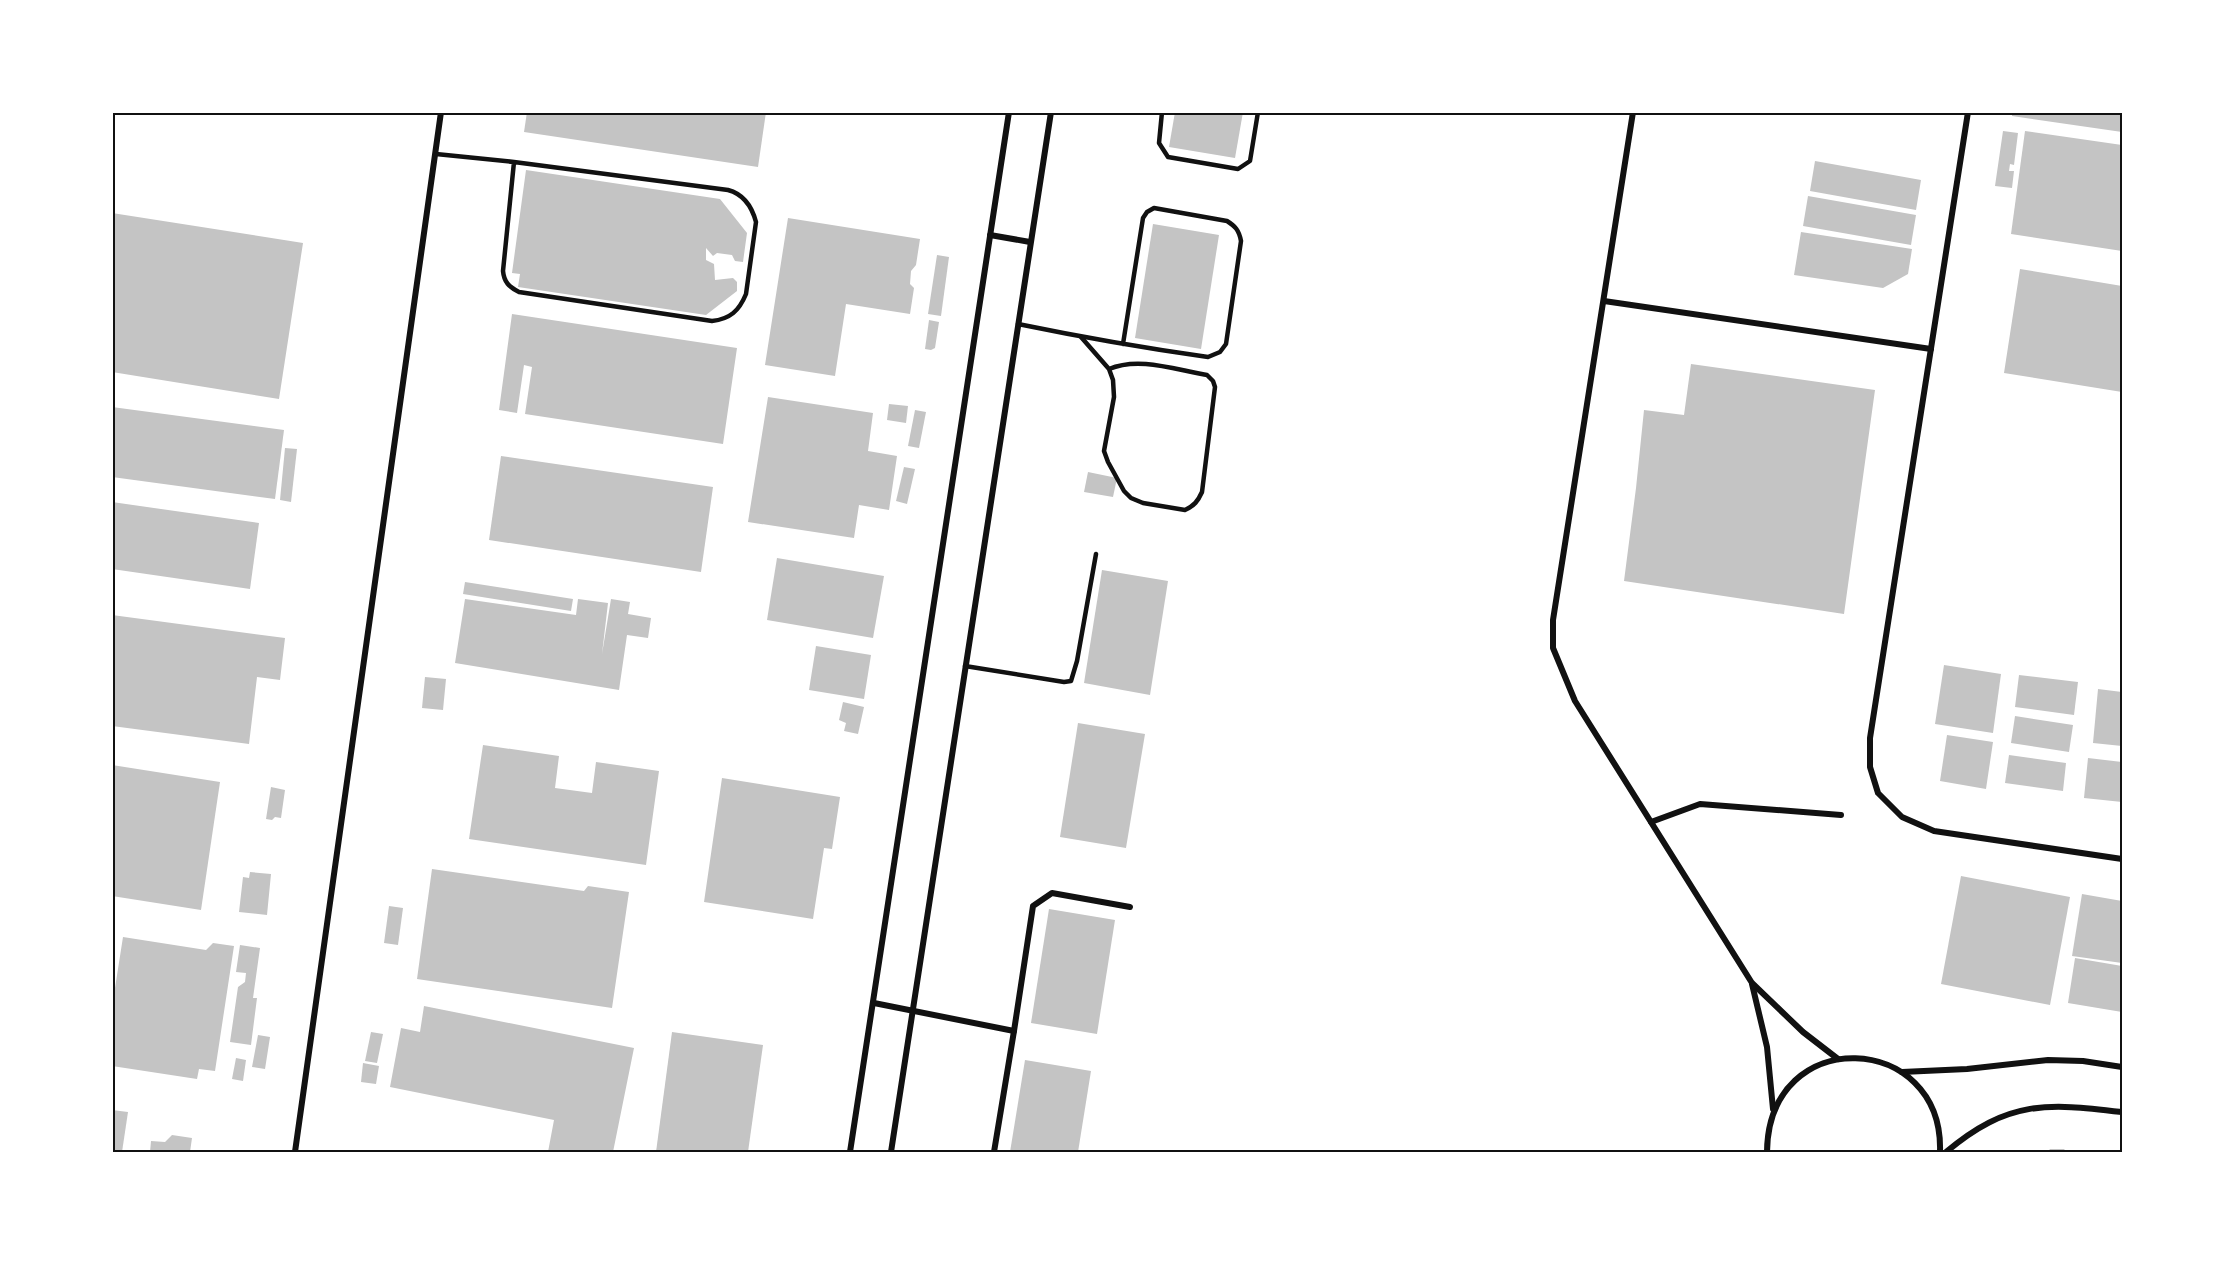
<svg xmlns="http://www.w3.org/2000/svg" width="2235" height="1265" font-family="'Fira Sans Condensed',sans-serif">
  <style>
    .building { fill: #c4c4c4 }
    .lines { fill: none; stroke-linecap: round; stroke-linejoin: round }
    .service { stroke: #111; stroke-width: 4.5 }
    .minor { stroke: #111; stroke-width: 6 }
    .neatline { fill: none; stroke: #111; stroke-width: 2 }
  </style>
  <rect width="100%" height="100%" fill="#fff"/>
  <g class="building">
    <polygon points="527,112 766,112 758,167 524,132"/>
    <polygon points="1175,112 1243,112 1235,158 1169,147"/>
    <polygon points="2012,112 2122,112 2122,132 2012,116"/>
    <polygon points="2003,131 2018,133 2014,165 2010,164 2009,171 2014,171 2012,188 1995,186"/>
    <polygon points="2025,131 2122,145 2122,251 2011,234"/>
    <polygon points="1815,161 1921,180 1916,210 1810,191"/>
    <polygon points="526,170 720,199 747,233 743,262 735,261 732,255 717,253 713,256 706,248 706,260 714,264 715,280 733,278 737,282 737,291 706,315 518,287 520,274 512,273"/>
    <polygon points="1808,196 1916,215 1911,245 1803,226"/>
    <polygon points="112,213 303,243 279,399 112,372"/>
    <polygon points="788,218 920,239 916,265 911,271 910,284 914,288 910,314 846,304 835,376 765,365"/>
    <polygon points="1153,224 1219,235 1201,349 1135,338"/>
    <polygon points="1801,232 1912,249 1908,274 1883,288 1794,275"/>
    <polygon points="937,255 949,257 941,316 928,314"/>
    <polygon points="2020,269 2122,286 2122,392 2004,373"/>
    <polygon points="512,314 737,348 723,444 525,414 532,367 524,365 517,413 499,410"/>
    <polygon points="929,320 939,322 935,348 931,350 925,349"/>
    <polygon points="1691,364 1875,390 1844,614 1624,581 1636,488 1644,410 1684,415"/>
    <polygon points="768,397 873,413 868,451 897,456 889,510 859,505 854,538 748,522"/>
    <polygon points="889,404 908,406 906,423 887,420"/>
    <polygon points="112,407 284,430 275,499 112,477"/>
    <polygon points="915,410 926,412 919,448 908,446"/>
    <polygon points="285,448 297,449 291,502 280,500"/>
    <polygon points="501,456 713,487 701,572 489,540"/>
    <polygon points="904,467 915,469 907,504 896,501"/>
    <polygon points="1088,472 1117,478 1113,497 1084,492"/>
    <polygon points="112,502 259,523 250,589 112,569"/>
    <polygon points="777,558 884,576 873,638 767,620"/>
    <polygon points="1102,570 1168,581 1150,695 1084,683"/>
    <polygon points="465,582 573,599 571,611 463,594"/>
    <polygon points="465,599 576,615 578,599 608,603 602,654 611,599 630,602 628,614 651,618 648,638 627,635 619,690 455,663"/>
    <polygon points="112,615 285,638 280,680 257,677 249,744 112,726"/>
    <polygon points="816,646 871,655 864,699 809,690"/>
    <polygon points="1944,665 2001,674 1993,733 1935,724"/>
    <polygon points="2019,675 2078,682 2074,715 2015,707"/>
    <polygon points="425,677 446,679 443,710 422,708"/>
    <polygon points="2098,689 2122,692 2122,746 2093,743"/>
    <polygon points="843,702 864,707 858,734 844,731 846,723 839,720"/>
    <polygon points="2015,716 2073,725 2069,752 2011,743"/>
    <polygon points="1078,723 1145,734 1126,848 1060,837"/>
    <polygon points="1947,735 1993,742 1986,789 1940,781"/>
    <polygon points="483,745 559,756 555,788 592,793 596,762 659,771 646,865 469,839"/>
    <polygon points="2009,755 2066,763 2063,791 2005,783"/>
    <polygon points="2088,758 2122,762 2122,802 2084,798"/>
    <polygon points="112,765 220,782 201,910 112,896"/>
    <polygon points="722,778 840,797 832,849 824,848 813,919 704,902"/>
    <polygon points="271,787 285,790 281,818 275,817 272,820 266,819"/>
    <polygon points="432,869 584,891 588,886 629,892 612,1008 417,979"/>
    <polygon points="250,872 271,874 267,915 239,912 243,877 249,878"/>
    <polygon points="1961,876 2070,897 2050,1005 1941,984"/>
    <polygon points="2082,894 2122,901 2122,963 2072,956"/>
    <polygon points="389,906 403,908 398,945 384,943"/>
    <polygon points="1049,909 1115,920 1097,1034 1031,1023"/>
    <polygon points="123,937 206,950 213,943 234,946 215,1071 199,1069 197,1079 112,1066 112,1007"/>
    <polygon points="240,945 260,948 253,998 257,998 251,1045 230,1042 238,987 245,982 246,973 236,972"/>
    <polygon points="2075,958 2122,966 2122,1012 2068,1003"/>
    <polygon points="424,1006 634,1048 613,1152 548,1152 554,1120 390,1087 401,1028 420,1032"/>
    <polygon points="371,1032 383,1034 377,1063 365,1061"/>
    <polygon points="672,1032 763,1045 748,1152 656,1152"/>
    <polygon points="258,1035 270,1037 265,1069 252,1067"/>
    <polygon points="236,1058 246,1060 243,1081 232,1079"/>
    <polygon points="1025,1060 1091,1071 1078,1152 1010,1152"/>
    <polygon points="363,1063 379,1066 376,1084 361,1082"/>
    <polygon points="112,1110 128,1112 122,1152 112,1152"/>
    <polygon points="172,1135 192,1138 190,1152 150,1152 151,1141 165,1142"/>
  </g>
  <g class="lines">
    <g class="service">
      <polyline points="1162,112 1159,143 1168,157 1238,169 1250,161 1258,112"/>
      <path d="M436,154l78,8 214,28c15,4 24,17 28,32l-10,72c-7,17 -16,25 -34,27l-193,-29c-10,-5 -15,-10 -16,-21l11,-109"/>
      <path d="M1018,324c63,13 126,24 190,33l12,-5 6,-8 15,-103c-2,-11 -6,-15 -14,-20l-73,-13 -7,4 -4,6 -20,126"/>
      <path d="M1081,337l28,32 4,11 1,17 -10,54 4,11 16,29 7,7 12,5 42,7c9,-4 13,-9 17,-18l13,-105 -2,-6 -6,-6c-31,-5 -68,-19 -98,-6"/>
      <polyline points="965,666 1064,682 1071,681 1077,661 1096,554"/>
      <polyline points="2050,1152 2064,1152"/>
    </g>
    <g class="minor">
      <polyline points="1633,112 1553,620 1553,648 1575,701 1752,983 1803,1032 1838,1059"/>
      <polyline points="1968,112 1870,738 1870,767 1878,793 1902,817 1934,831 2122,859"/>
      <polyline points="990,235 1030,242"/>
      <polyline points="1604,301 1931,349"/>
      <polyline points="1651,822 1700,804 1841,815"/>
      <polyline points="1752,984 1767,1047 1773,1109"/>
      <polyline points="874,1003 1014,1031 994,1152"/>
      <polyline points="1014,1031 1033,906 1052,893 1130,907"/>
      <polyline points="1902,1072 1967,1069 2048,1060 2083,1061 2122,1067"/>
      <polyline points="295,1152 441,112"/>
      <polyline points="850,1152 1009,112"/>
      <polyline points="891,1152 1051,112"/>
      <path d="M1767,1152c1,-129 177,-121 173,0"/>
      <path d="M1946,1152c62,-52 100,-49 176,-40"/>
    </g>
  </g>
  <rect width="2235" height="1265" fill="none" stroke="#ffffff" stroke-width="228"/>
  <rect x="114" y="114" width="2007" height="1037" class="neatline"/>
</svg>
